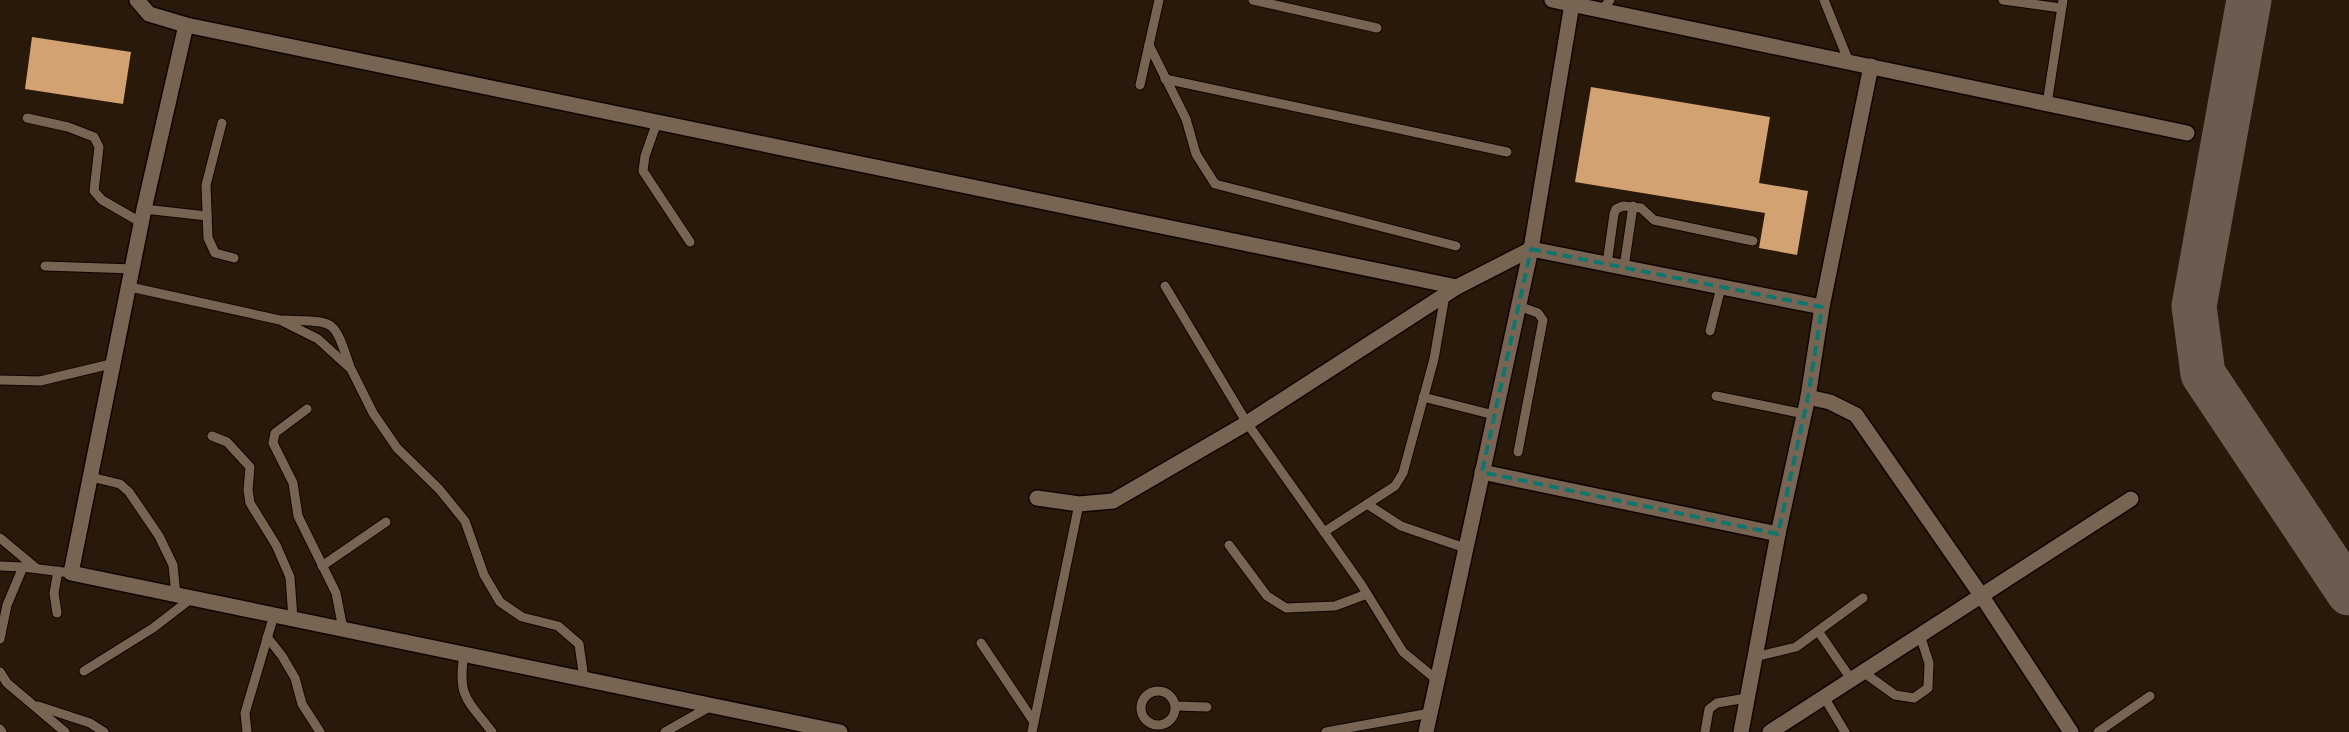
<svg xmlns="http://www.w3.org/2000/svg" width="2349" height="732" font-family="'Golos Text',sans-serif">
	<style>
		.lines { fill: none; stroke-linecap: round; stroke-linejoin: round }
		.taxiway { stroke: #6a5d50; stroke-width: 45 }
		.building { fill: #d3a273 }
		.lane-casing { stroke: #100400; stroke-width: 11 }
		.street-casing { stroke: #100400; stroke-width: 18 }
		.lane { stroke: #776453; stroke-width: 9 }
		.street { stroke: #776453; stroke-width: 15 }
		.marked { fill: none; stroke: #0f766e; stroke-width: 4; stroke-dasharray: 10 6; stroke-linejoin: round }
	</style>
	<rect width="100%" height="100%" fill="#28190a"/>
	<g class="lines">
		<path class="taxiway" d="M2249 0 2194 306 2203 374 2349 593"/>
	</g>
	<g class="building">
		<path d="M32 37 131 52 123 104 25 89Z"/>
		<path d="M1591 87 1770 117 1759 183 1808 191 1797 255 1759 248 1765 213 1575 182Z"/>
	</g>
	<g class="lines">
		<g class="lane-casing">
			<g id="lane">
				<path d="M1253 0 1377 28"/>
				<path d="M1824 0 1849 62"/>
				<path d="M2003 0 2061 8"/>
				<path d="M1602 10 1610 0"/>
				<path d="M1149 45 1186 119 1196 154 1215 184 1456 246"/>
				<path d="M1165 79 1507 152"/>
				<path d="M1140 85 1159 0"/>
				<path d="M2047 104 2063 0"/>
				<path d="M27 118 68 127 94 137 99 147 94 191 102 200 142 223"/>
				<path d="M657 122 645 156 643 171 690 242"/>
				<path d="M222 123 206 185 208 238 215 253 234 258"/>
				<path d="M144 209 207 216"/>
				<path d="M1607 264 1614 214 1616 209 1623 206 1641 208 1654 220 1753 241"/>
				<path d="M45 266 134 269"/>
				<path d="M1624 267 1633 206"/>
				<path d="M1165 286 1247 423 1361 584 1403 652 1437 680"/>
				<path d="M130 287 280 320 318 339 351 369 373 413 397 448 439 489 465 521 484 575 500 602 522 617 558 626 579 644 584 679"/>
				<path d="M284 320C336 322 333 317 350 367"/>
				<path d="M1710 331 1721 287"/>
				<path d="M0 380 40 381 115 363"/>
				<path d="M1716 396 1805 414"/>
				<path d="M1423 397 1494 415"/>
				<path d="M307 409 275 433 273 443 293 483 298 516 336 593 343 629"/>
				<path d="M212 436 227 442 250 467 248 490 250 503 276 545 290 577 293 619"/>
				<path d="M1518 452 1543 320 1538 313 1518 306"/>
				<path d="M91 477 120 484 129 492 159 536 173 565 176 595"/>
				<path d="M1367 504 1401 526 1465 548"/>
				<path d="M1324 532 1395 486 1403 473 1434 359 1445 295"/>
				<path d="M0 538 36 568"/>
				<path d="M1229 545 1267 596 1286 608 1335 606 1367 594"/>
				<path d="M0 566 23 567 71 573"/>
				<path d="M322 566 386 522"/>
				<path d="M57 613 54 593 58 571"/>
				<path d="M1818 631 1851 679"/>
				<path d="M267 637 282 656 295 678 302 704 320 732"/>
				<path d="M0 639 7 605 23 567"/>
				<path d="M981 643 1034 722"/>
				<path d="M464 654C457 698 468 700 492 732"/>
				<path d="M1755 657 1796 647 1863 598"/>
				<path d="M84 671 153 628 192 598"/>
				<path d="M0 672 7 683 65 732"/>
				<path d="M1863 672 1895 695 1914 698 1928 688 1929 663 1920 635"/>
				<circle cx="1158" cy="708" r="17"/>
				<path d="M1824 697 1845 732"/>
				<path d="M38 706 90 723 104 732"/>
				<path d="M1176 706 1207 707"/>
				<path d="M0 729 2 732"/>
				<path d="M247 732 245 713 274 615"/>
				<path d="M665 732 711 706"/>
				<path d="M1032 732 1079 504"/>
				<path d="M1326 732 1430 713"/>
				<path d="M1705 732 1709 709 1717 703 1747 698"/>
				<path d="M2098 732 2150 696"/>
			</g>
		</g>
		<g class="street-casing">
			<g id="street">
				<path d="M137 0 149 14 186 25 1457 287"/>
				<path d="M1552 0 2187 133"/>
				<path d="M186 25 144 209 71 573 840 732"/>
				<path d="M1808 397 1830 402 1856 415 1981 595 2071 732"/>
				<path d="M1482 472 1778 534"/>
				<path d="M1037 498 1079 504 1113 501 1247 423 1457 287 1531 249 1822 307"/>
				<path d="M1426 732 1531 249 1572 4"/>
				<path d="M1741 732 1778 534 1808 397 1822 307 1871 66"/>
				<path d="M1770 732 2131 499"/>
			</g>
		</g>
		<use href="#lane" class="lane"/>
		<use href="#street" class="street"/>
	</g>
	<path class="marked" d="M1531 249 1822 307 1808 397 1778 534 1482 472Z"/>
</svg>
